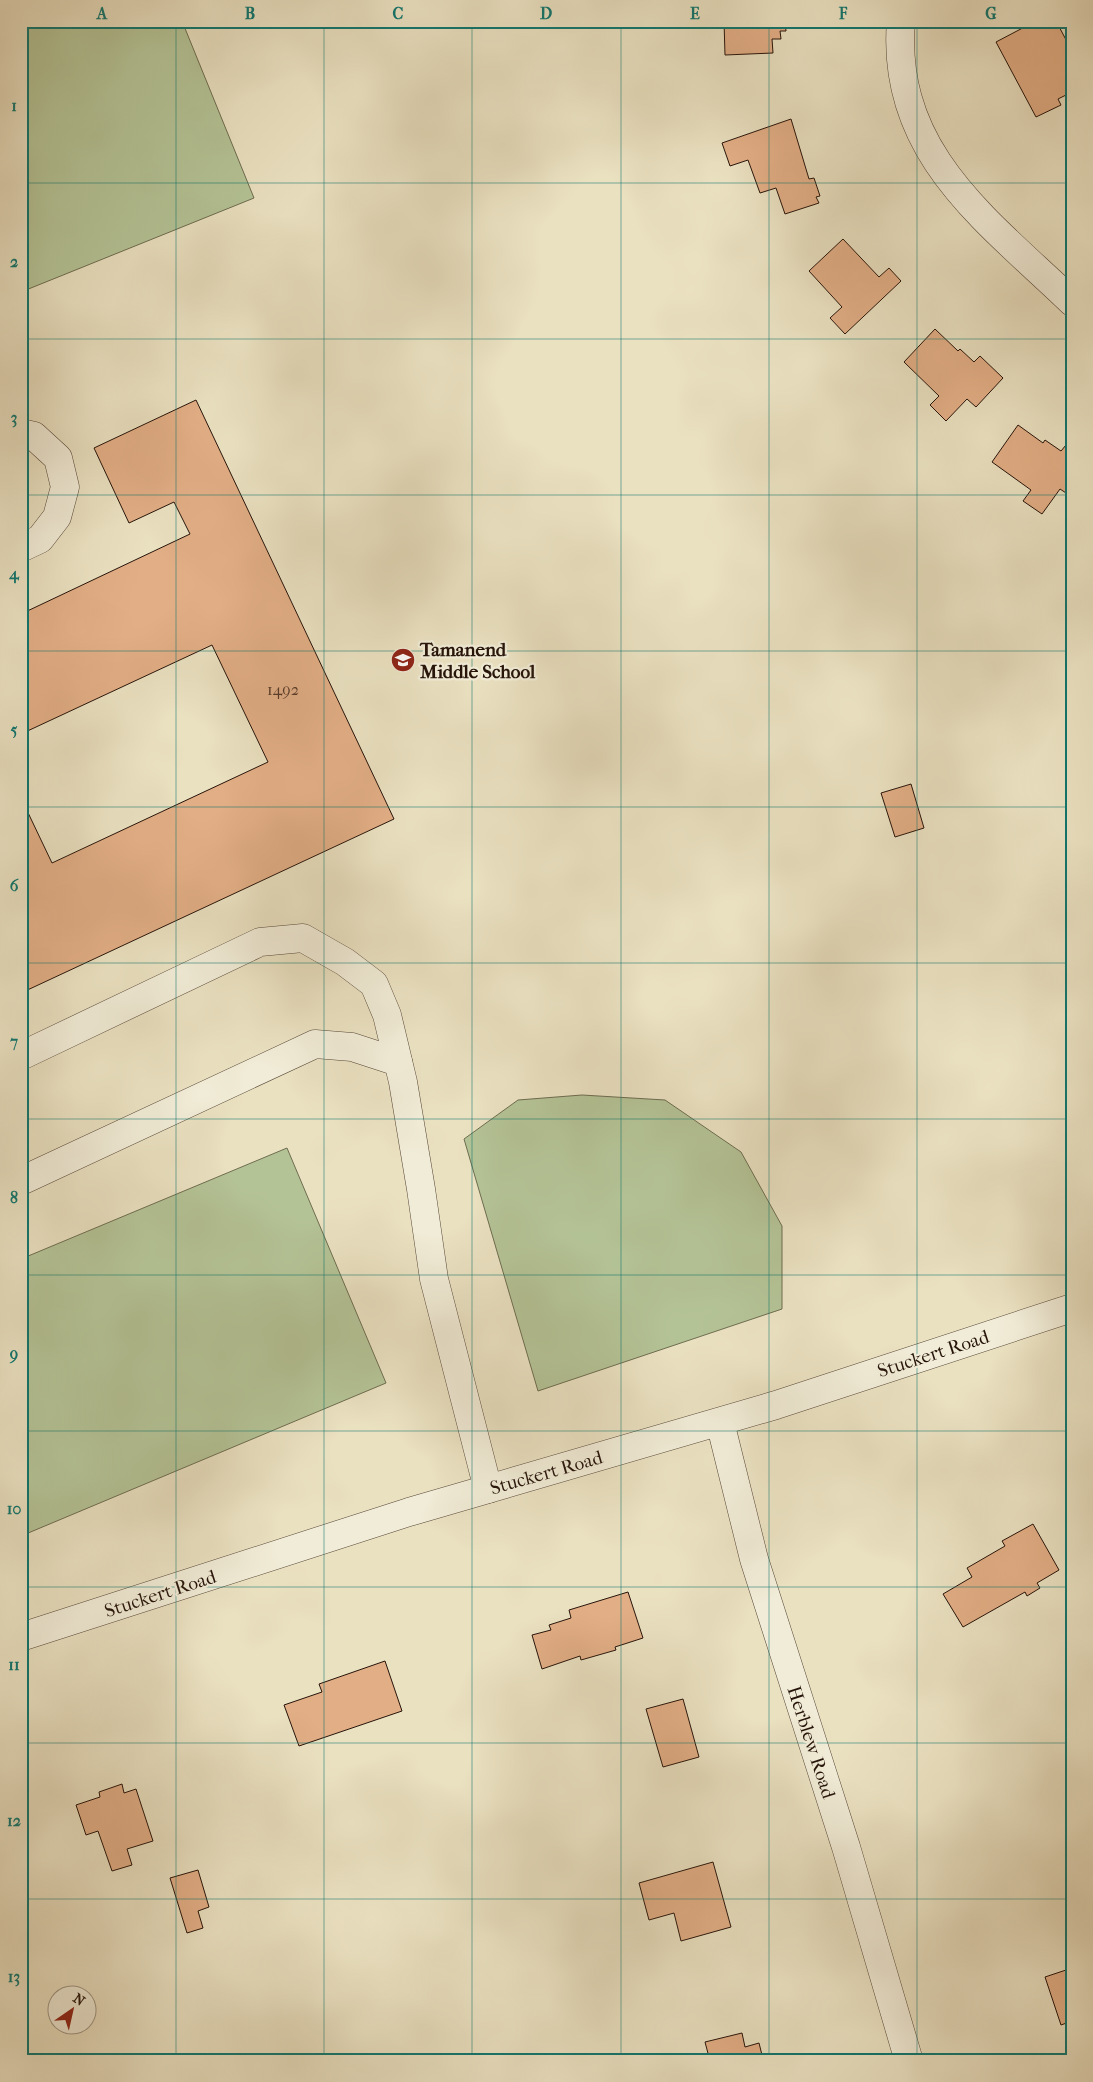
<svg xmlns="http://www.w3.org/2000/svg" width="1093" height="2082" font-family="'IM FELL French Canon',serif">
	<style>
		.green { fill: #b4c396; stroke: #6d6c50 }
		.building { fill: #e2ae86; stroke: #26140a }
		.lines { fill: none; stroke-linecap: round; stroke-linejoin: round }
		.minor-casing { stroke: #574738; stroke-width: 29 }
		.minor { stroke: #f1ecd7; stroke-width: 28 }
		.grid { fill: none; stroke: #0f766e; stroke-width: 1; stroke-opacity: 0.55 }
		.labels { text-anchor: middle; stroke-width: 4.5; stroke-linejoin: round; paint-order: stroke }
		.number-label { font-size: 16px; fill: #553a29 }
		.poi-label { font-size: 19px; font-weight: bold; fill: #26140a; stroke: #f1ecd7; text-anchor: start }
		.street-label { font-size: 19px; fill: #26140a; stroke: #f1ecd7 }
		.neatline { fill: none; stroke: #0f766e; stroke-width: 2 }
		.grid-label { font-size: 16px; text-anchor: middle; font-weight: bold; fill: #0f766e }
	</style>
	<rect width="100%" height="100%" fill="#eae1c1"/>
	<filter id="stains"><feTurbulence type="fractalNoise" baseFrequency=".004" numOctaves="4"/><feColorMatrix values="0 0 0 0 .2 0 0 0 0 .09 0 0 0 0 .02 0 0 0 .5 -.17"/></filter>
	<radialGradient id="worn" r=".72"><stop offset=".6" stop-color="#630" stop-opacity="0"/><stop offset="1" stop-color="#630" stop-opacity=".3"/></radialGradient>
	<g class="green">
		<path d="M41 21H182L254 198 21 292V29Z"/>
		<path d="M582 1095 665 1100 741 1152 782 1226V1309L538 1391 464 1139 518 1100Z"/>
		<path d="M287 1148 386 1383 21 1536V1259Z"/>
	</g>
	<g class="building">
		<path d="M724 21H785L786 31H780L781 39H772L773 53 725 55Z"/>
		<path d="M1036 21H1056L1072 51V92L1058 99 1061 105 1036 117 996 42Z"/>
		<path d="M791 119 809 179 814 178 820 196 816 197 819 203 785 214 776 188 760 193 748 160 730 166 722 143Z"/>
		<path d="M843 239 879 277 889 268 901 281 845 334 830 318 842 307 809 271Z"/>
		<path d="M935 329 958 351 960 349 974 362 980 356 1003 378 976 407 967 399 946 421 930 405 939 396 904 362Z"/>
		<path d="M196 400 394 819 21 993V798L52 863 268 762 212 645 21 734V614L190 534 174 502 129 523 94 448Z"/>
		<path d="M1018 425 1043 443 1045 440 1061 451 1066 445 1072 449V492L1069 495 1060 489 1042 514 1023 501 1031 490 992 462Z"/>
		<path d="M911 784 924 828 895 837 881 793Z"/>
		<path d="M1033 1524 1059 1570 1037 1583 1040 1588 1027 1596 1025 1592 963 1627 943 1594 972 1577 967 1568 1005 1546 1002 1541Z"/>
		<path d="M628 1592 643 1638 615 1647 616 1650 581 1660 580 1656 542 1669 532 1635 551 1630 549 1625 571 1618 569 1610Z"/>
		<path d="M385 1661 402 1711 299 1746 284 1705 322 1692 319 1684Z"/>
		<path d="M683 1699 699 1757 663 1767 646 1709Z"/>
		<path d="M122 1784 124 1793 136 1789 153 1841 127 1849 132 1865 112 1871 98 1831 86 1835 76 1805 100 1797 99 1792Z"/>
		<path d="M713 1862 731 1927 681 1941 674 1913 649 1920 639 1883Z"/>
		<path d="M198 1870 209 1907 198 1911 203 1928 187 1933 170 1878Z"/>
		<path d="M1072 1968V2021L1061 2025 1045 1977Z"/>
		<path d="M742 2033 745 2047 759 2043 763 2059 770 2058 771 2061H710L705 2042Z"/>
	</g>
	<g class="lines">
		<g class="minor-casing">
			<g id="minor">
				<path d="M901 21C890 153 987 220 1072 302"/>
				<path d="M21 433 34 436 58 458 65 487 57 517 40 539 21 548"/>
				<path d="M21 1056 260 942 303 938 345 962 374 984 387 1015 403 1082 421 1189 434 1279 488 1489"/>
				<path d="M21 1181 315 1044 352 1047 398 1062"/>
				<path d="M720 1422 754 1559 846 1847 909 2061"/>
				<path d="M21 1637 409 1512 776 1405 1072 1308"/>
			</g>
		</g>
		<use href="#minor" class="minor"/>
	</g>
	<path class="grid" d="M176 21V2061M324 21V2061M472 21V2061M621 21V2061M769 21V2061M917 21V2061M21 183H1072M21 339H1072M21 495H1072M21 651H1072M21 807H1072M21 963H1072M21 1119H1072M21 1275H1072M21 1431H1072M21 1587H1072M21 1743H1072M21 1899H1072"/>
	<defs>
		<g id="school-disc" transform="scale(1.25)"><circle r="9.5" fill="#8f2418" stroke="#f1ecd7"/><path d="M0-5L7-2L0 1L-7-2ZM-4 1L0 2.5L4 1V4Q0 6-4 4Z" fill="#fff"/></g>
	</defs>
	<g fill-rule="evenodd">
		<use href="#school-disc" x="403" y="660"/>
	</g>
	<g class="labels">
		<g class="number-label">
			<text x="283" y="695">1492</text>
		</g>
		<g class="poi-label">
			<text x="420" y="656">Tamanend<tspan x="420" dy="22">Middle School</tspan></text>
		</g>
		<g class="street-label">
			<text transform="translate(933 1353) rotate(-18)" y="7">Stuckert Road</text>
			<text transform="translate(546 1472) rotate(-16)" y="7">Stuckert Road</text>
			<text transform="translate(160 1593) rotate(-18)" y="7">Stuckert Road</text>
			<text transform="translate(812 1742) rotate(72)" y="7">Herblew Road</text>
		</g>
	</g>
	<rect width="1093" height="2082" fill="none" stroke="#eae1c1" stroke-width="55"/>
	<g transform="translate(72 2010) rotate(34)"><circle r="24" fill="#f1ecd7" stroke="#a09685"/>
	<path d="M0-4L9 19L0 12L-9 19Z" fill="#8f2418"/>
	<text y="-8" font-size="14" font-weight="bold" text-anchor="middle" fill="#26140a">N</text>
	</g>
	<rect x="28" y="28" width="1038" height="2026" class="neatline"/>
	<g class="grid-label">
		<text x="102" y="19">A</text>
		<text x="250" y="19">B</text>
		<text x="398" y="19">C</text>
		<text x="546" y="19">D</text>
		<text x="695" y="19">E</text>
		<text x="843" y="19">F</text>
		<text x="991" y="19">G</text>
		<text x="14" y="111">1</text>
		<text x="14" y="267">2</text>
		<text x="14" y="423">3</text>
		<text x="14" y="579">4</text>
		<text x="14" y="735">5</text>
		<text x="14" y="891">6</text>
		<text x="14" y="1047">7</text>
		<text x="14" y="1203">8</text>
		<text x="14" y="1359">9</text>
		<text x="14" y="1514">10</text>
		<text x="14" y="1670">11</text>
		<text x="14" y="1826">12</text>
		<text x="14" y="1982">13</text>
	</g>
	<rect width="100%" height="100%" filter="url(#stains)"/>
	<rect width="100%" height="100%" fill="url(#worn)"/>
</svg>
